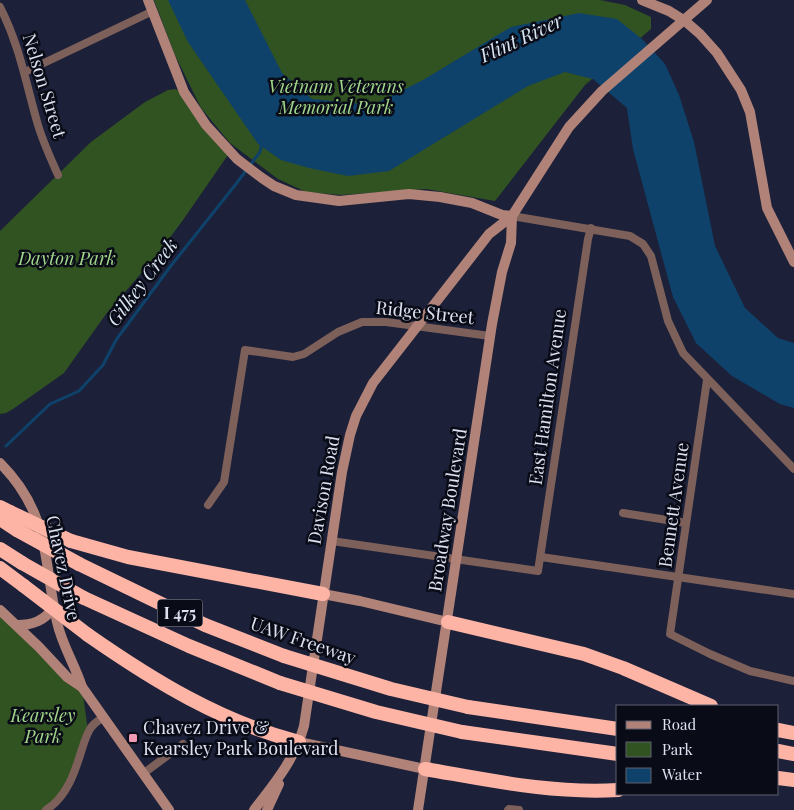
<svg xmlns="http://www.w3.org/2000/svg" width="794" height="810" font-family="'Playfair Display',serif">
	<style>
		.green { fill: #315221 }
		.water { fill: #0e426b }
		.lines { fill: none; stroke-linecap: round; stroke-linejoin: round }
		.stream { stroke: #0e426b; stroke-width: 3 }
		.street { stroke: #7d605a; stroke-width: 8 }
		.secondary { stroke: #b08278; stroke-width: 10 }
		.highway { stroke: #fdb4a5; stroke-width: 14 }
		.highway-bridge { stroke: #fdb4a5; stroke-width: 14 }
		.poi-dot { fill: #f19ab3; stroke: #090b16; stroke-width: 2 }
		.labels { text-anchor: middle; stroke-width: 5; stroke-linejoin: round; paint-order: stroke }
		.shield { fill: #090b16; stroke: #9da1b0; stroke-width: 1 }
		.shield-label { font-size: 16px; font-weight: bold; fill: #dde1f2 }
		.street-label { font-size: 18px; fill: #dde1f2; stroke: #090b16 }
		.park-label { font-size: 18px; font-style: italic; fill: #a1d78a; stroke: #090b16 }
		.poi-label { font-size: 18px; fill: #dde1f2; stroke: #090b16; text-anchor: start }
		.water-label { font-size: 19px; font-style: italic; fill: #d8e5f3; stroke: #090b16 }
	</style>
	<rect width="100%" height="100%" fill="#1c2139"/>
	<g class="green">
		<path d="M154 0H600L625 5 651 17V29L585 85 495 201 426 189 341 195 306 192 278 179 230 143 201 108 175 55Z"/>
		<path d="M175 89 184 92 230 152 183 220 157 255 106 314 64 373 13 409 6 413 0 414V231L91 142 145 102 168 90Z"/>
		<path d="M0 614 82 687 88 731 71 781 46 810H0Z"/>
	</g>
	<path class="water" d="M168 0H245L282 73 312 99 373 105 423 80 511 27 579 13 617 19 643 40 665 64 679 95 694 142 715 246 745 308 778 338 794 343V408L780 404 732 376 696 343 673 297 633 149 627 108 593 79 565 72 528 86 389 171 348 176 309 168 281 160 258 144 188 42Z"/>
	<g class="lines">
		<path class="stream" d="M6 446 50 404 79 391 103 365 116 340 170 267 236 184 260 152 262 143"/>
		<g class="street">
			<path d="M0 7C20 46 26 84 38 125 43 142 51 159 58 175"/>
			<path d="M25 72 153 11"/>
			<path d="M512 216 630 236 643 244 651 256 668 321 683 353 794 469"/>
			<path d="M707 380 670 634 710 654 750 671 794 681"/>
			<path d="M208 505 224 482 245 350 293 357 304 354 338 332 362 322H386L490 336"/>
			<path d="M623 513 686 523"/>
			<path d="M332 541 538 571 588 239 591 228"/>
			<path d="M541 557 794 594"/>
			<path d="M144 773 183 744"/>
			<path d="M46 810C67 797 75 772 82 749 84 743 86 736 89 731 92 724 98 721 104 717"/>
			<path d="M508 810 509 809 519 810"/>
		</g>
		<g class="secondary">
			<path d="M148 0 184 92 206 125 237 159 262 178 274 186 296 195 339 201 409 194 440 197 472 203 502 215 512 216"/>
			<path d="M642 0 669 11 685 21 700 34 717 53 741 90 750 112 767 208 794 262"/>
			<path d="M0 463C50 513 43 559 57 622 62 645 75 665 82 687L169 810"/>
			<path d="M323 594 360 601 448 622"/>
			<path d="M0 610 39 647 67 677 82 687"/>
			<path d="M17 625C33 625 44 621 54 607"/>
			<path d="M299 742 425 769"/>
			<path d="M254 810C275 783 295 759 304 726L342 472 350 435 356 416 373 383 489 234 512 216 569 127 602 91 707 0"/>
			<path d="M267 810 279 784"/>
			<path d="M418 810 492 324 502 272 511 243 512 216"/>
		</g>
		<g class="highway">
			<path d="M0 507 10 512"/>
			<path d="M0 519 17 530"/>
			<path d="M71 541 128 557 323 594"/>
			<path d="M0 549 22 563"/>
			<path d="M79 564 205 625 284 656"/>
			<path d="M0 568 24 586"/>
			<path d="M84 598 189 646 280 683"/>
			<path d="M448 622 584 654 623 668 711 706"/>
			<path d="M88 635C154 681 221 722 299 742"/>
			<path d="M468 707 618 729"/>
			<path d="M778 730 794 733"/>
			<path d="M462 732 618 754"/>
			<path d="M778 751 794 754"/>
			<path d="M425 769C489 780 552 794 618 790"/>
			<path d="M778 778 794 780"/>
		</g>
		<g class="highway-bridge">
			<path d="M10 512 71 541"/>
			<path d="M17 530 79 564"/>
			<path d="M22 563 84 598"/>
			<path d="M24 586 88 635"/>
			<path d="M284 656 391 689 468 707"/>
			<path d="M280 683 376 712 462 732"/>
		</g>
	</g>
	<rect class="poi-dot" x="128" y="733" width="10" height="10" rx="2.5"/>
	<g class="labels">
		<rect class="shield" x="157.5" y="599.5" width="45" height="27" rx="4"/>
		<g class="shield-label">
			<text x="180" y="619">I 475</text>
		</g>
		<g class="street-label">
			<text transform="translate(44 86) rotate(73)" y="6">Nelson Street</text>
			<text transform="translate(425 313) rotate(6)" y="6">Ridge Street</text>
			<text transform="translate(548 397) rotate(-82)" y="6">East Hamilton Avenue</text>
			<text transform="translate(324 490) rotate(-80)" y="6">Davison Road</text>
			<text transform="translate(674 505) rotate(-82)" y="6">Bennett Avenue</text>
			<text transform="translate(448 510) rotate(-81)" y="6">Broadway Boulevard</text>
			<text transform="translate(63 568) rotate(78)" y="6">Chavez Drive</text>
			<text transform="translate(303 641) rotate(19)" y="6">UAW Freeway</text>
		</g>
		<g class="park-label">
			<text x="336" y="93">Vietnam Veterans<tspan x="336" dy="21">Memorial Park</tspan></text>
			<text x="67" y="265">Dayton Park</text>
			<text x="43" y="722">Kearsley<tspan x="43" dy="21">Park</tspan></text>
		</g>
		<g class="poi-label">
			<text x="143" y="734">Chavez Drive &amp;<tspan x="143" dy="21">Kearsley Park Boulevard</tspan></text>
		</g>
		<g class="water-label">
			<text transform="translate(521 38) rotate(-25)" y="7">Flint River</text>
			<text transform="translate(142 282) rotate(-53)" y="7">Gilkey Creek</text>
		</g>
	</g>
	<rect x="616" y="705" width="162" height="90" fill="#090b16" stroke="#5e616e"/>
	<rect x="626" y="721" width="25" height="8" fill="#b08278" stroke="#5e616e"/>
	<text x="662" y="730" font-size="15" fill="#dde1f2">Road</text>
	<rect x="626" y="742" width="25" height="15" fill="#315221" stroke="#5e616e"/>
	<text x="662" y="755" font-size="15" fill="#dde1f2">Park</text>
	<rect x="626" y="768" width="25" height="15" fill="#0e426b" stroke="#5e616e"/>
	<text x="662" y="780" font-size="15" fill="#dde1f2">Water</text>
</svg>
